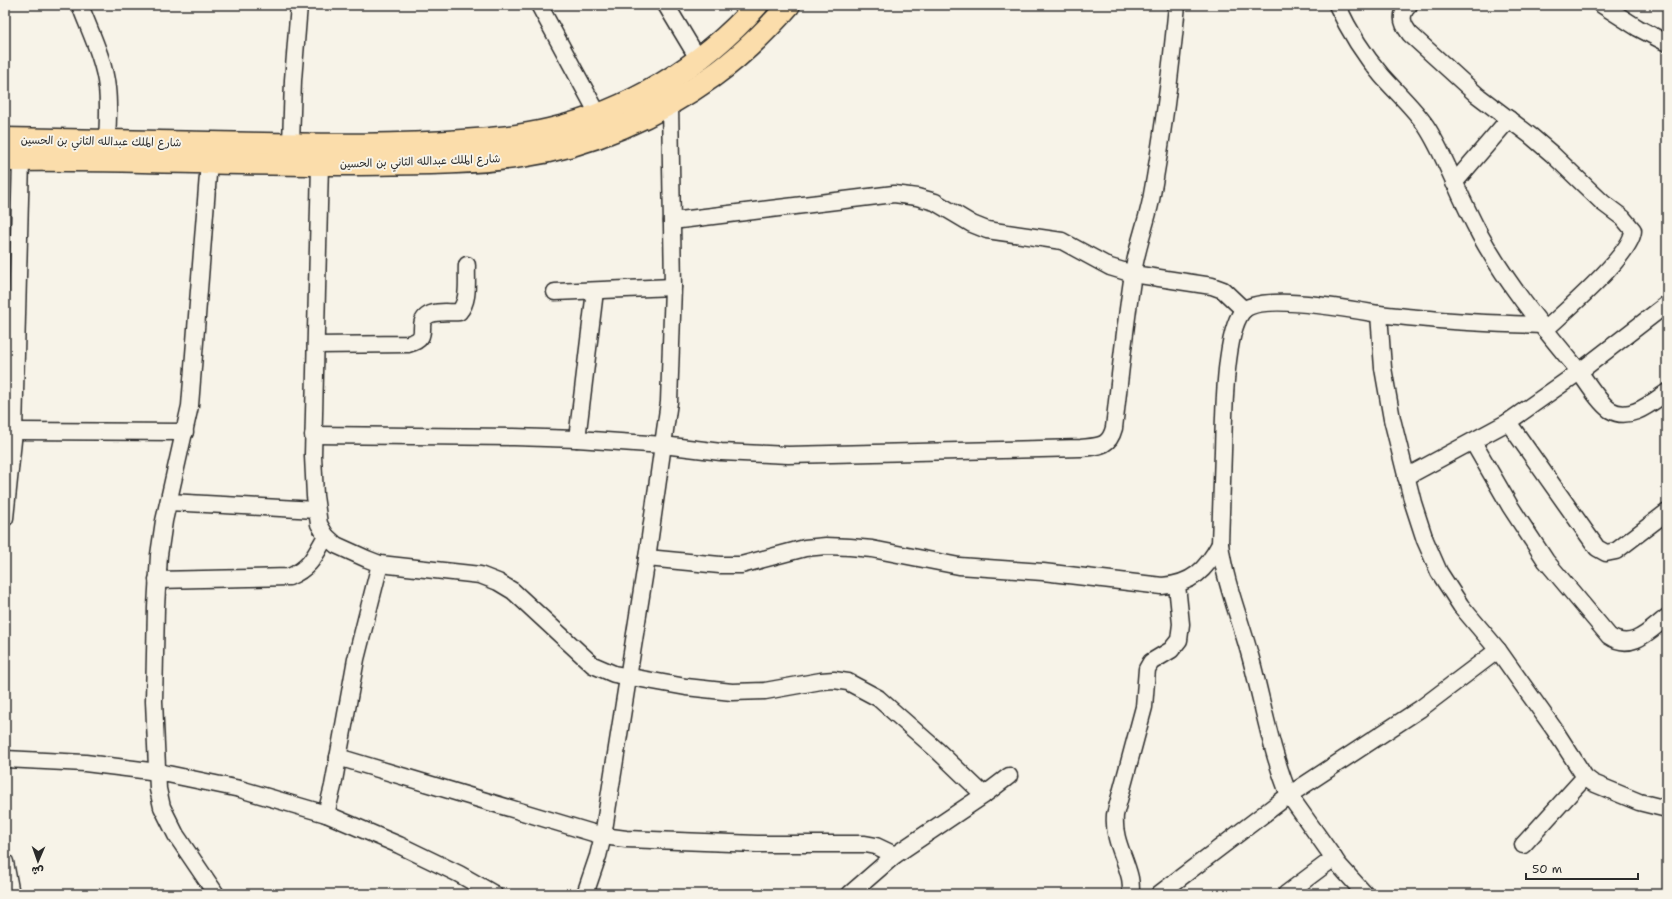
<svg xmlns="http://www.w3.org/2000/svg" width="1672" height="899" font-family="'Shantell Sans','Playpen Sans Arabic',sans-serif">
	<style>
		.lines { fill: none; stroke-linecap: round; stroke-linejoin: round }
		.street-casing { stroke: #2b2b2b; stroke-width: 19 }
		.primary-casing { stroke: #2b2b2b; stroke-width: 25 }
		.street { stroke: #f7f3e8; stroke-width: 16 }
		.primary { stroke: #fbddab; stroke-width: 22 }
		.labels { text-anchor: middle; stroke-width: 4; stroke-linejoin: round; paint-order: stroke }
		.street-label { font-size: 11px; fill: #2b2b2b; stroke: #f7f3e8 }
	</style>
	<rect width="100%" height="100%" fill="#f7f3e8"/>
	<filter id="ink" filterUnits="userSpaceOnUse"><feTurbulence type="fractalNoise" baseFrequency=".025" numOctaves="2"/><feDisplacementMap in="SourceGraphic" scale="8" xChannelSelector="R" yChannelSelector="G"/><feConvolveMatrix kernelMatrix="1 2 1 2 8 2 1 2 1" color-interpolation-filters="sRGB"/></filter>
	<g filter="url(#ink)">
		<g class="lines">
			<g class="street-casing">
				<g id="street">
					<path d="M80 5C90 32 104 59 107 88 109 105 108 123 107 140"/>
					<path d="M539 5 598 114"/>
					<path d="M666 5 699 60"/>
					<path d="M1337 5C1349 31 1364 55 1382 76 1397 93 1414 108 1426 126 1438 144 1446 164 1455 183 1463 201 1471 218 1480 235 1506 282 1539 323 1574 365 1584 377 1598 402 1610 410 1630 422 1651 403 1667 392"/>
					<path d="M1409 5C1399 15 1402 24 1410 34L1477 95 1531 136 1552 154 1603 203 1623 218 1633 230C1633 254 1564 312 1545 330"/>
					<path d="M1602 5 1638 28 1667 43"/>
					<path d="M291 144 293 80 299 5"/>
					<path d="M209 162 190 406 164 521 159 555 156 607 154 701 158 789 162 807 176 835 216 894"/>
					<path d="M320 164 313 456 315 496 319 524 326 536 336 545 367 559 380 564 480 575 498 582 513 591 593 665 614 674 686 687 732 692 765 691 821 681 834 680 848 682 878 698 938 751 984 795"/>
					<path d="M1454 183 1509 119"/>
					<path d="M672 221 869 197 894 194 917 197 935 202 972 224 987 230 1062 241 1110 267 1133 274 1212 286 1223 290 1244 310"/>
					<path d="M555 292 673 287"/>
					<path d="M1379 314 1383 368 1392 419 1413 503 1425 540 1439 572 1461 606 1498 650"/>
					<path d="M1541 325C1504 324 1467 323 1430 319 1413 318 1396 316 1379 314 1354 310 1258 292 1242 312 1224 335 1224 420 1223 451 1222 482 1221 513 1220 544 1225 584 1241 621 1251 659 1263 704 1271 751 1289 795L1420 709 1498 650 1554 729 1585 777 1593 783 1639 802 1667 809"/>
					<path d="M316 345 408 344C432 338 415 325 427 316 435 310 450 313 459 312 470 300 466 280 467 265"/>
					<path d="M1508 422 1597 548 1606 553 1616 551 1667 512"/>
					<path d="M14 431 185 432"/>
					<path d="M313 435 514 437 577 439 663 445 721 452 788 455 1081 448C1099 446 1109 447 1114 428 1120 376 1125 325 1133 274 1136 249 1146 225 1151 200 1163 136 1171 70 1177 5"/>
					<path d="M577 439 595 291"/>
					<path d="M1473 442 1510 506 1546 561 1609 636C1632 652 1650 630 1667 617"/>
					<path d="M1406 477 1508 422 1579 372 1667 304"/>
					<path d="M169 502 316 510"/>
					<path d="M5 518 14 431 21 160"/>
					<path d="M647 558 720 565H741L805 548 826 546 850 547 872 549 959 566 1043 572 1162 586C1192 584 1206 570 1220 544"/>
					<path d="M157 580 289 577C311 568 315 555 326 536"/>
					<path d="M338 757 603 836 626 839 757 844H865L876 846 895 855"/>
					<path d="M5 759 85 763 158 772 240 789 326 814 399 845 459 874 494 894"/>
					<path d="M326 814 333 786 356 659 380 564"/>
					<path d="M1523 845 1585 777"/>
					<path d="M5 862 11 894"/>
					<path d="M585 894 598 856 603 836 647 558 669 402 673 287 670 104"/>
					<path d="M850 894 895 855 984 795 1009 776"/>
					<path d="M1131 894C1131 889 1131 883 1130 878 1125 856 1113 840 1115 815L1144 707 1147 669 1151 662 1171 650 1179 640 1181 624 1177 585"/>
					<path d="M1159 894 1289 795 1338 864 1365 894"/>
					<path d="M1286 894 1334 858"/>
				</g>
			</g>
			<g class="primary-casing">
				<g id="primary">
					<path d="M5 139C91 141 177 142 263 144 330 145 396 146 462 141 491 139 520 137 549 130 629 111 702 67 757 5"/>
					<path d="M5 160C118 158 230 165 343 164 402 163 463 165 522 156 590 146 657 116 713 76 741 56 766 31 789 5"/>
				</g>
			</g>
			<use href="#street" class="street"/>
			<use href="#primary" class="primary"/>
		</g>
	</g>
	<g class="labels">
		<g class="street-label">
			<text transform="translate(101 141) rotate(1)" y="4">شارع الملك عبدالله الثاني بن الحسين</text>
			<text transform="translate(420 161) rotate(-2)" y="4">شارع الملك عبدالله الثاني بن الحسين</text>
		</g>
	</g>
	<rect width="1672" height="899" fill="none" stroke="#f7f3e8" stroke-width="20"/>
	<rect x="10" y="10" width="1652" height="879" fill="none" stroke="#2b2b2b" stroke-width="1.5" filter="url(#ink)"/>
	<g transform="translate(38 861) rotate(182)" stroke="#f7f3e8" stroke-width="3" paint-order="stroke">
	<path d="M0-3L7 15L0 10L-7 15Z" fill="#2b2b2b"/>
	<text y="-6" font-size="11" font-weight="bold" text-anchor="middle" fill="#2b2b2b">ش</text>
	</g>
	<path d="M1526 873v6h112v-6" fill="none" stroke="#2b2b2b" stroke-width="2"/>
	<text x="1532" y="873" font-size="12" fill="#2b2b2b" stroke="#f7f3e8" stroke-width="3" paint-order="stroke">50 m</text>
</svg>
